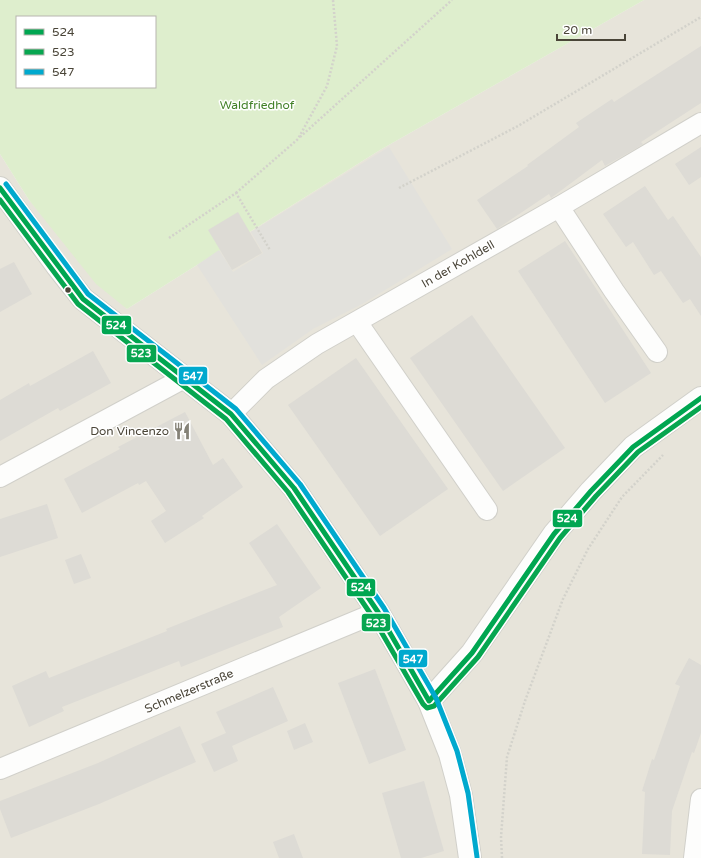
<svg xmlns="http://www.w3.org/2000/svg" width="701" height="858" font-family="'Varela Round',sans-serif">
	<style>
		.residential { fill: #e7e4da }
		.green { fill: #deeecd; fill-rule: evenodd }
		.parking { fill: #e2e1dc }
		.building { fill: #dddbd5 }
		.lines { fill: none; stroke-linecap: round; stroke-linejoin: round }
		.minor-casing { stroke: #d1d0ca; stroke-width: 22 }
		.tertiary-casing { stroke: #d1d0ca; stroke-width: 24 }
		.path { stroke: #d3d2cb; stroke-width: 2.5; stroke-dasharray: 2 2; stroke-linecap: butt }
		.minor { stroke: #fdfdfc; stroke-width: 20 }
		.tertiary { stroke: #fdfdfc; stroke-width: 22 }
		.bus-1-casing { stroke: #fff; stroke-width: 8 }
		.bus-2-casing { stroke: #fff; stroke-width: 8 }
		.bus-3-casing { stroke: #fff; stroke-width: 8 }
		.bus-1 { stroke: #00a651; stroke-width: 5 }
		.bus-2 { stroke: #07a650; stroke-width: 5 }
		.bus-3 { stroke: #00a9ce; stroke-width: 5 }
		.bus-dot { fill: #4a4538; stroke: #fff; stroke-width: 1.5 }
		.labels { text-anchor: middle; stroke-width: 3; stroke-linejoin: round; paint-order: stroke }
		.park-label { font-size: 12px; fill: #418027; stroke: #fff }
		.street-label { font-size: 12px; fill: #4a4538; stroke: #fff }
		.poi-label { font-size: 12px; fill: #4a4538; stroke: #fff; text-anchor: end }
		.line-badge { stroke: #fff; stroke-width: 1.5 }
		.badge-label { font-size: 11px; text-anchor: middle; font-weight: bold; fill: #fff }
	</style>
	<rect width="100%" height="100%" fill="#f3f2ed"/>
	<path class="residential" d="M644 0H701V858H0V154L29 200 127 309 380 150Z"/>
	<path class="green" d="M0 0H644L380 150 127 309 96 284 29 200 0 154ZM17 17H155V87H17Z"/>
	<path class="parking" d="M389 147 452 249 364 303 313 329 262 365 197 265 219 250 233 272 263 253 251 232Z"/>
	<g class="building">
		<path d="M701 46V103L641 142 643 144 635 149 605 166 602 160 551 198 549 194 497 229 477 200 528 166 527 165 579 127 576 123 612 99 614 102Z"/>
		<path d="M701 147V177L689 185 675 164Z"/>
		<path d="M645 186 668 220 673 216 701 257V316L690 299 683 303 661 271 654 275 633 242 626 247 603 214Z"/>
		<path d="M238 212 262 253 232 270 208 230Z"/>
		<path d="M565 241 651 373 605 403 518 271Z"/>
		<path d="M14 262 32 294 0 312V269Z"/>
		<path d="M472 315 565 448 503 491 410 358Z"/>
		<path d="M93 351 111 383 60 411 58 408 0 441V400L29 383 30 386Z"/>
		<path d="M356 358 448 489 380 536 288 405Z"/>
		<path d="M185 412 213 465 223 458 243 487 202 516 204 518 165 543 151 521 166 511 146 481 139 485 138 483 82 513 64 479 120 449 118 447Z"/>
		<path d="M47 504 58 538 0 557V519Z"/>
		<path d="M277 524 321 588 279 617 283 627 181 667 179 661 62 707 64 711 29 727 12 686 46 671 49 678 167 631 166 629 277 585 249 543Z"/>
		<path d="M81 554 91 578 74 584 65 560Z"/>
		<path d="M689 658 701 665V733L694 753 692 752 672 811 670 855 642 854 645 792 642 791 652 759 654 760 680 686 675 684Z"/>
		<path d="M375 669 406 750 369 764 338 683Z"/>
		<path d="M273 687 288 721 232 746 238 761 214 772 201 744 226 733 216 712Z"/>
		<path d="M305 723 313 742 294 750 287 731Z"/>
		<path d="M180 726 196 762 99 804 11 838 0 809V801L98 763Z"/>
		<path d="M424 781 444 851 421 858H401L382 793Z"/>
		<path d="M294 834 303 858H279L273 842Z"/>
	</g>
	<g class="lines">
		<g class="minor-casing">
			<g id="minor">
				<path d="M559 207 614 291 657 352"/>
				<path d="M357 322 487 510"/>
				<path d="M231 414 266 379 317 344 559 207 701 123"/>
				<path d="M0 477 186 377"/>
				<path d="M0 769 378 612"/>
				<path d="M694 858 701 799"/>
			</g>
		</g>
		<g class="tertiary-casing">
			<g id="tertiary">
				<path d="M0 188 57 266 83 299 231 414 294 488 378 612 429 701 450 754 461 795 470 858"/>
				<path d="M429 701 472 653 554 534 591 491 633 447 701 398"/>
			</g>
		</g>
		<g class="path">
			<path d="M300 137 452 0"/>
			<path d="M399 188 518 126 701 17"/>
			<path d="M236 193 298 139 327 86 337 46 333 0"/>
			<path d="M169 238 236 193 270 250"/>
			<path d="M502 858 501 837 507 757 525 701 563 599 588 549 622 497 663 455"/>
		</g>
		<use href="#minor" class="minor"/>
		<use href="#tertiary" class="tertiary"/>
		<g class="bus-1-casing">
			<path id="bus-1" d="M0 188 83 299 231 414 294 488 378 612 429 701 472 653 554 534 591 491 633 447 701 398"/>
		</g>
		<g class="bus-2-casing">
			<path id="bus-2" d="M0 200 78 304 226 419 288 492 372 616 423 704 427 708 434 706 478 657 560 538 596 496 638 452 701 407"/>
		</g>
		<g class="bus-3-casing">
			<path id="bus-3" d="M6 184 88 294 236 409 300 484 384 608 436 698 457 751 468 793 477 857"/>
		</g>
		<use href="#bus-1" class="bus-1"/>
		<use href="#bus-2" class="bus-2"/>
		<use href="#bus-3" class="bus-3"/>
	</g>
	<defs>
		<g id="restaurant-bare" transform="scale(1.38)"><path d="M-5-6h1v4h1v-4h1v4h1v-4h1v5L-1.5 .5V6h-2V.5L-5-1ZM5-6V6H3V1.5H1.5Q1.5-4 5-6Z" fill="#858277" stroke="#fff" stroke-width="2.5" paint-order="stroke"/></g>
	</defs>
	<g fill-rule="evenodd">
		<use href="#restaurant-bare" x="182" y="431"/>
	</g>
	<circle class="bus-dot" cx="68" cy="290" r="3.5"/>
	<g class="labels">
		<g class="park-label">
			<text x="257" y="109">Waldfriedhof</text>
		</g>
		<g class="street-label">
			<text transform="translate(458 264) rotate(-30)" y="4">In der Kohldell</text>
			<text transform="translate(189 691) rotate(-23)" y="4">Schmelzerstraße</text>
		</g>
		<g class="poi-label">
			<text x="169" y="435">Don Vincenzo</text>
		</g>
	</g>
	<g class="line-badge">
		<rect x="101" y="315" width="31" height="20" rx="4" fill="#00a651"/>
		<rect x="126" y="344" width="31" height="19" rx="4" fill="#07a650"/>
		<rect x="178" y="366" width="30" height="19" rx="4" fill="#00a9ce"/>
		<rect x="552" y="509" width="31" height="19" rx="4" fill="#00a651"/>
		<rect x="346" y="578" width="30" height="19" rx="4" fill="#00a651"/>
		<rect x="361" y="613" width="30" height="19" rx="4" fill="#07a650"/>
		<rect x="398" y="649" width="30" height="19" rx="4" fill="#00a9ce"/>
	</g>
	<g class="badge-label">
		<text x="116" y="329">524</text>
		<text x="141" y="357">523</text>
		<text x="193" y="380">547</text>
		<text x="567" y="522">524</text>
		<text x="361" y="591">524</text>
		<text x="376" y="627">523</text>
		<text x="413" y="663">547</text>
	</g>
	<rect x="16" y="16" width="140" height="72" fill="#ffffff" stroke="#b7b5af"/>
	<rect x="24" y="29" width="20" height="6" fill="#00a651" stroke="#b7b5af"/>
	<text x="52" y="36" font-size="12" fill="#4a4538">524</text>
	<rect x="24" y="49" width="20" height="6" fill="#07a650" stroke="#b7b5af"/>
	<text x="52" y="56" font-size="12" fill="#4a4538">523</text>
	<rect x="24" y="69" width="20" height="6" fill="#00a9ce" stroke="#b7b5af"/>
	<text x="52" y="76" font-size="12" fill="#4a4538">547</text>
	<path d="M557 34v6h68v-6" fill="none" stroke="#4a4538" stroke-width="2"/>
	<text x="563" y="34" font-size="12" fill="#4a4538" stroke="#ffffff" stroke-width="3" paint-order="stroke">20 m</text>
</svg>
